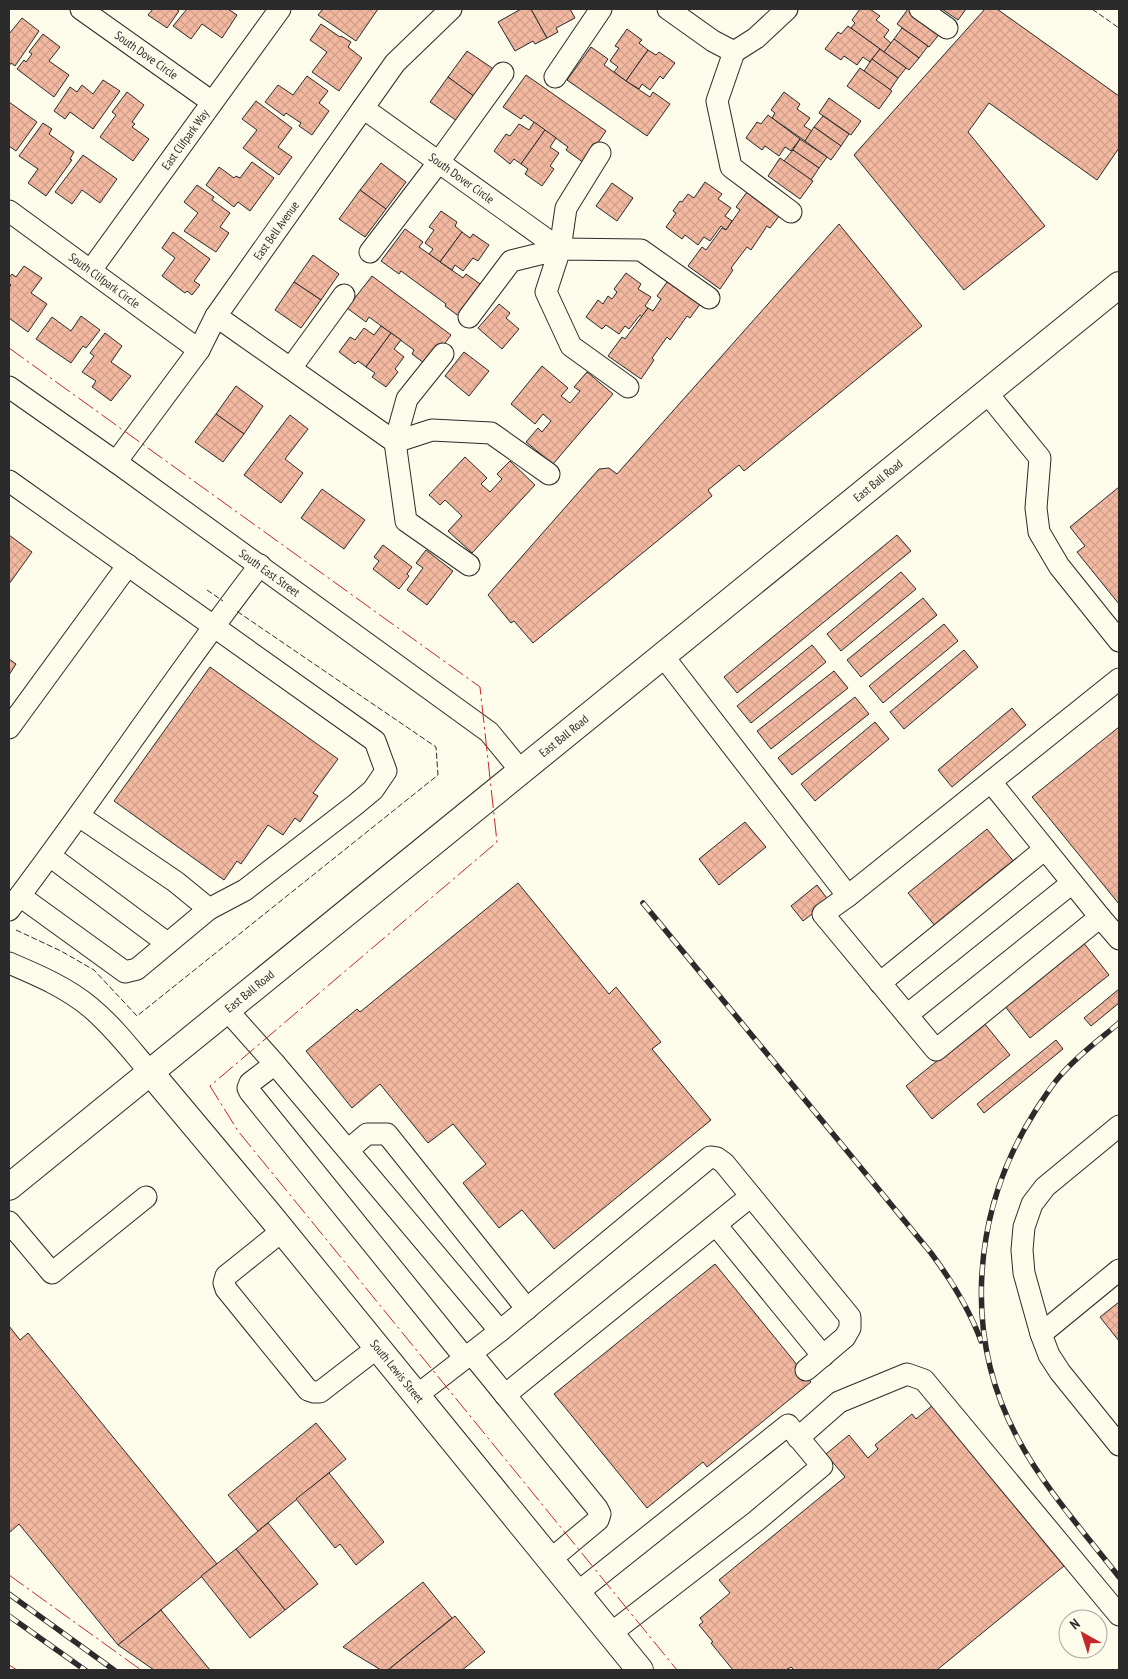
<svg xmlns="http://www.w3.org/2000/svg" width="1128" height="1679" font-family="'PT Sans Narrow',sans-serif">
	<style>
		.building { fill: url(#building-cross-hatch); stroke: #2b2b2b }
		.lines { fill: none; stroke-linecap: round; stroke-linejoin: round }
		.minor-casing { stroke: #2b2b2b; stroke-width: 23 }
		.major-casing { stroke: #2b2b2b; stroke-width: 28 }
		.minor { stroke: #fdfbea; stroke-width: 21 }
		.major { stroke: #fdfbea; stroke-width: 26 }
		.rail-casing { stroke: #2b2b2b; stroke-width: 5.5 }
		.rail { stroke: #fdfbea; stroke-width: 4; stroke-dasharray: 11; stroke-linecap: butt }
		.fence { stroke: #2b2b2b; stroke-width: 1; stroke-dasharray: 6 2.5; stroke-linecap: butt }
		.power { stroke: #c62828; stroke-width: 1; stroke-dasharray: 18 4 2.5 4; stroke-linecap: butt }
		.labels { text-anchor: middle; stroke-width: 4; stroke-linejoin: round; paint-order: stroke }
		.street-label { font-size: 12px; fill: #2b2b2b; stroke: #fdfbea }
	</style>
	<defs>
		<pattern id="building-cross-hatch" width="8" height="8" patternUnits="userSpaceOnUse" patternTransform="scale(1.25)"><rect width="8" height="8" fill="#f2b8a0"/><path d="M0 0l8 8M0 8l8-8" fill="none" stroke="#d09e8a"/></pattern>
	</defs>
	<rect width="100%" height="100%" fill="#fdfbea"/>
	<g class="building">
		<path d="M153 9H176L179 11 167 28 148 15Z"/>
		<path d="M187 9H228L237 15 222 38 202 24 191 39 173 26Z"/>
		<path d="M323 9H378L356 41 318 15Z"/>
		<path d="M521 9H531L547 38 535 44 533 41 515 51 498 22Z"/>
		<path d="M531 9H570L575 18 556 28 558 32 547 38Z"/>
		<path d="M860 9H870L880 16 876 20 889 30 884 37 891 43 884 52 851 28 855 23 852 20Z"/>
		<path d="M908 9 941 32 929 47 897 24Z"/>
		<path d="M942 9H966L958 20Z"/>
		<path d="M985 9H997L1119 96V148L1097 180 989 103 968 132 1045 226 964 290 854 155Z"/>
		<path d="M22 18 39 31 15 66 11 63 9 66V34Z"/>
		<path d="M321 24 340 37 341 36 351 42 348 47 362 58 339 91 312 72 327 52 310 40Z"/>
		<path d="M848 26 880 49 870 62 863 57 857 65 844 56 841 60 825 49 838 32 841 34Z"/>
		<path d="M902 28 928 46 919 58 894 39Z"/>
		<path d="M627 29 642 40 639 43 648 50 626 81 614 72 618 67 610 61 619 48 615 46Z"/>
		<path d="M43 34 60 47 49 61 69 75 54 97 17 69 24 60 26 62 32 54 29 52Z"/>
		<path d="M894 39 919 58 909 70 884 52Z"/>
		<path d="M591 47 608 59 604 65 626 81 650 97 653 92 670 104 647 136 567 80Z"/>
		<path d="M880 49 906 68 898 78 872 59Z"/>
		<path d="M648 50 656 55 659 52 675 63 663 79 660 76 650 90 642 84 639 89 626 81Z"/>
		<path d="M467 51 495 70 475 97 448 77Z"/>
		<path d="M872 59 898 78 890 90 864 71Z"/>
		<path d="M860 68 892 91 879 109 847 86Z"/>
		<path d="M526 75 606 131 584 163 566 150 568 147 524 115 521 119 503 107Z"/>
		<path d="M307 76 328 91 319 103 329 111 312 135 299 126 301 123 286 113 284 116 265 102 278 85 293 95Z"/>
		<path d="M448 77 475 97 457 121 430 102Z"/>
		<path d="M103 80 120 91 93 129 70 112 65 119 54 111 70 87 77 92 82 85 93 94Z"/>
		<path d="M127 92 144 105 132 122 135 124 132 127 149 139 133 161 100 137 116 115 112 112Z"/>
		<path d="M784 92 800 104 797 109 810 118 804 126 812 131 805 141 772 118 775 113 771 110Z"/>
		<path d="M829 98 861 121 851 135 819 113Z"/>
		<path d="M256 101 292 128 278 147 292 157 279 175 243 148 257 130 242 119Z"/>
		<path d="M9 102 37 122 16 151 9 146Z"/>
		<path d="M768 115 800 139 791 151 785 147 779 156 765 146 762 150 746 138 757 122 761 124Z"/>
		<path d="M823 116 849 134 841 146 814 127Z"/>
		<path d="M534 122 545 130 521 164 514 159 510 164 494 151 506 134 510 136 519 124 529 130Z"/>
		<path d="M43 123 52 129 49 134 74 152 70 159 72 160 46 196 28 183 38 169 19 156Z"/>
		<path d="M814 127 841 146 831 160 805 141Z"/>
		<path d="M545 130 556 138 550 147 559 153 550 166 554 169 542 186 525 174 528 169 521 164Z"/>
		<path d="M800 139 827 157 819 168 793 150Z"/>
		<path d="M793 150 819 168 811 180 784 161Z"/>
		<path d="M83 155 117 179 100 203 82 190 72 204 55 192Z"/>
		<path d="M780 158 813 181 800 199 768 176Z"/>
		<path d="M252 162 274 178 250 211 238 202 234 207 206 185 219 167 234 178 236 176 240 178Z"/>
		<path d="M381 163 406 182 386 209 360 190Z"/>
		<path d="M705 182 722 194 718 199 731 208 725 216 732 221 726 230 721 226 710 241 704 237 698 245 685 235 682 239 666 227 676 213 673 211 680 201 682 202 688 194 694 198Z"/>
		<path d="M612 183 633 198 617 221 596 206Z"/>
		<path d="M197 185 214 197 212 200 230 213 220 227 229 233 216 252 184 231 198 213 184 202Z"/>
		<path d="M750 188 783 211 770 228 767 226 751 250 747 247 731 268 733 270 720 289 688 266 702 247 706 250 722 228 726 230 740 210 736 207Z"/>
		<path d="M360 190 386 209 365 237 339 219Z"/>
		<path d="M441 211 457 222 455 226 462 232 440 262 429 254 433 249 425 243 434 230 429 227Z"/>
		<path d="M839 224 922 326 744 471 739 465 708 490 712 496 533 643 514 621 511 623 488 595 599 469 609 468 617 474Z"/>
		<path d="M405 229 423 242 419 247 463 278 466 274 483 286 460 317 445 306 446 304 401 271 399 274 381 261Z"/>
		<path d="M173 232 210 259 194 281 200 285 192 295 187 291 185 293 162 276 175 258 162 248Z"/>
		<path d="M462 232 470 238 473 234 489 245 478 261 473 258 463 271 455 265 452 270 440 262Z"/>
		<path d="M313 255 339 274 321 300 294 282Z"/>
		<path d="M24 266 42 278 31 293 47 304 28 332 9 318V288L11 285 9 283V278L12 274 16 277Z"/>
		<path d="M626 273 641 284 638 289 651 297 645 306 648 308 642 317 640 315 629 329 625 326 619 334 606 325 602 329 586 317 598 300 603 304 608 296 612 299 617 292 614 289Z"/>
		<path d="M372 276 451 335 428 366 412 354 414 350 369 317 366 322 347 308Z"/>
		<path d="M670 278 703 300 690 318 687 316 670 340 667 337 652 358 654 360 641 379 608 356 622 337 625 339 648 308 653 311 661 299 657 296Z"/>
		<path d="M294 282 321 300 301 328 275 310Z"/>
		<path d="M499 304 510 313 506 318 519 329 502 349 478 328Z"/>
		<path d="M81 316 100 330 86 348 83 346 71 363 36 339 52 317 71 331Z"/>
		<path d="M381 326 391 333 366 367 358 361 355 364 339 352 350 337 355 340 364 328 374 335Z"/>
		<path d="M105 333 122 346 111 362 131 376 111 401 92 387 96 381 82 372 94 356 90 353Z"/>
		<path d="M391 333 401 340 394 349 404 357 395 369 398 372 386 387 372 377 375 373 366 367Z"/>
		<path d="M464 352 489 371 469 396 445 376Z"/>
		<path d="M542 366 568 388 561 396 570 403 580 391 574 387 587 372 613 394 553 464 526 442 538 428 542 432 551 421 543 414 535 424 511 404Z"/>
		<path d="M236 386 263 406 244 434 216 414Z"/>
		<path d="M216 414 244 434 223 462 195 442Z"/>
		<path d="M290 415 308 429 285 459 303 473 281 503 244 475Z"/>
		<path d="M465 457 487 478 481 484 490 492 502 479 497 474 510 461 535 485 472 553 448 531 462 516 445 500 440 505 429 495Z"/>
		<path d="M1119 487V604L1077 552 1085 546 1070 527Z"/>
		<path d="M322 489 365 520 344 549 301 518Z"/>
		<path d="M9 535 32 552 9 584Z"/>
		<path d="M897 535 911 551 737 693 724 677Z"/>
		<path d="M383 545 412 567 407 574 409 576 399 589 373 569 379 561 374 557Z"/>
		<path d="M426 550 453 571 427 605 407 590 423 568 416 563Z"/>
		<path d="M901 572 916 589 841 651 827 634Z"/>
		<path d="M923 598 937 615 861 677 847 660Z"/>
		<path d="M944 624 958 641 883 703 869 686Z"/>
		<path d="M812 645 826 662 751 723 737 706Z"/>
		<path d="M964 650 978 667 904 729 890 712Z"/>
		<path d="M9 659 16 664 9 675Z"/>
		<path d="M210 667 338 759 313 793 318 796 300 822 295 818 283 835 268 825 241 864 237 861 224 880 114 801Z"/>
		<path d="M834 671 848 688 771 749 757 731Z"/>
		<path d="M855 697 869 714 792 775 778 758Z"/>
		<path d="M1012 708 1026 725 952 787 938 770Z"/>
		<path d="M875 722 889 739 815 801 801 784Z"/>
		<path d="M1119 727V904L1032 797Z"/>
		<path d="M745 822 766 847 719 885 699 859Z"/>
		<path d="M987 829 1015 863 936 927 908 893Z"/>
		<path d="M518 883 609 994 616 987 661 1042 652 1049 711 1120 554 1249 522 1210 499 1228 463 1183 486 1164 453 1124 428 1143 380 1084 352 1108 306 1051 357 1009 360 1012Z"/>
		<path d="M817 885 829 901 803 921 791 906Z"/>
		<path d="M1083 942 1109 975 1030 1038 1004 1005Z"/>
		<path d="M1119 989V1003L1091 1026 1084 1018Z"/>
		<path d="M984 1023 1010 1055 932 1119 906 1086Z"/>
		<path d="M1056 1040 1063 1049 984 1113 977 1104Z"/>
		<path d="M715 1264 811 1382 707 1467 703 1462 647 1508 554 1394Z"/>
		<path d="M1119 1302V1341L1100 1317Z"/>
		<path d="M9 1326 20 1340 28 1333 217 1564 118 1645 19 1524 9 1533Z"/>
		<path d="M933 1405 1064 1566 937 1670H794L791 1667 786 1670H733L711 1643 713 1642 699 1625 703 1622 700 1618 730 1593 719 1580 845 1477 826 1454 849 1435 868 1458 878 1449 875 1445 912 1414 916 1419Z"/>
		<path d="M316 1423 346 1459 258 1531 228 1495Z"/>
		<path d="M329 1473 384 1542 356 1565 340 1544 335 1548 296 1499Z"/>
		<path d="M268 1523 318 1584 285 1610 236 1549Z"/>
		<path d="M236 1549 285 1610 250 1638 201 1576Z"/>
		<path d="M423 1582 452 1618 388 1670H381L343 1647Z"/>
		<path d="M161 1610 210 1670H154L118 1645Z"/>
		<path d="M455 1616 485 1652 462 1670H388Z"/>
	</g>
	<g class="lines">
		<g class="minor-casing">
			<g id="minor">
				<path id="s1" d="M81 9 212 102"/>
				<path d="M668 9 713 41 734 52 756 38 787 9"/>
				<path d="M920 9 947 28"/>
				<path d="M734 52 717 101 731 167 791 212"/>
				<path d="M555 77 601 9"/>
				<path id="s2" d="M363 108 560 249"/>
				<path d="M600 153 566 208 560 249 546 292 571 346 628 387"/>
				<path id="s3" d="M9 211 199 350"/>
				<path d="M370 252 438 163 503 73"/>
				<path id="s4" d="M91 270 280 9"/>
				<path d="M216 316 395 442"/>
				<path d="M469 317 511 261 560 249 641 250 709 298"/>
				<path d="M443 354 407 399 395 442 406 521 469 565"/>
				<path d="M291 368 344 295"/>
				<path id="s5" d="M9 387 116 462 489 732 521 771"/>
				<path d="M987 393 1040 458 1036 508 1039 532 1059 566 1119 641"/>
				<path d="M395 442 432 430 491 433 549 474"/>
				<path id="s6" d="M116 462 199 350 216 316 395 63 451 9"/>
				<path d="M9 481 375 741 386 771 373 790 355 805 245 890 209 909 176 882 79 816"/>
				<path d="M663 656 848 896 823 914 936 1050 1100 917 1119 939"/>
				<path d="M9 728 128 565"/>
				<path d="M991 782 1100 917"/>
				<path d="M50 856 167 943"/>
				<path d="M20 896 125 972 137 969 209 909"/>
				<path d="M848 896 1119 679"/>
				<path d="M9 910C95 797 173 678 260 565"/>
				<path d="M9 963C37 975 66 987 90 1007 113 1026 131 1050 150 1072"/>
				<path d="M880 983 1045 849"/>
				<path d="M227 1010 275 1064 500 1331"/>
				<path d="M907 1015 1072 883"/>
				<path d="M275 1064 250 1083 248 1088 250 1092 465 1358"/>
				<path d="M1119 1126 1045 1187 1032 1204 1024 1227 1022 1250 1024 1273 1041 1334 1049 1355 1060 1372 1119 1445"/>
				<path d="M348 1150 367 1134H387L527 1309"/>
				<path d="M9 1222 52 1273 146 1197"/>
				<path d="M716 1225 823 1356"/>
				<path d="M282 1231 226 1276 224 1283 226 1289 308 1390 314 1392H320L377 1348"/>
				<path d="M1041 1334 1119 1270"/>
				<path d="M471 1353 597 1508 600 1514 598 1520 550 1560"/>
				<path d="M505 1395 751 1196"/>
				<path d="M416 1396 500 1331 710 1157 717 1158 724 1163 850 1317V1328L845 1337 806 1370"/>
				<path d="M798 1438 839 1402 907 1374 924 1380 1119 1615"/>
				<path d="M577 1593 788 1425 822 1466 755 1522 610 1634"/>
			</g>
		</g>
		<g class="major-casing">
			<g id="major">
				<path id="s7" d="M150 1072 268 1213 640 1670"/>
				<path id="s8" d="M9 1187 1119 285"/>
			</g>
		</g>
		<use href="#minor" class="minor"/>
		<use href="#major" class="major"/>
		<g class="rail-casing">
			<g id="rail">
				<path d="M643 903 931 1253C951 1280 969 1308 981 1341"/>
				<path d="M1119 1023C1099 1040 1077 1056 1060 1076 1050 1087 1042 1101 1034 1113 973 1210 962 1334 1017 1437 1044 1488 1084 1532 1119 1577"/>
				<path d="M9 1594 114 1670"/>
				<path d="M9 1616 85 1670"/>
			</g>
		</g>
		<use href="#rail" class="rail"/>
		<g class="fence">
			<path d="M1092 9 1119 28"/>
			<path d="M207 590 223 601"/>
			<path d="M16 930 61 951 94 970 137 1016 438 775 436 747 235 610"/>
		</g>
		<g class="power">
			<path d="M9 348 480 687 497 842 210 1086 238 1131 677 1670"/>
			<path d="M9 1575 141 1670"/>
			<path d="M9 1665 17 1670"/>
		</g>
	</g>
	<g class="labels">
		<g class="street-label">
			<text dy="4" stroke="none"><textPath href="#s1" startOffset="80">South Dove Circle</textPath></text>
			<text dy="4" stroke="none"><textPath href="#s4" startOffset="161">East Clifpark Way</textPath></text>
			<text dy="4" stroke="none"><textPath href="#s2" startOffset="121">South Dover Circle</textPath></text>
			<text dy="4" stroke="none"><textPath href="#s6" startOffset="282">East Bell Avenue</textPath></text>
			<text dy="4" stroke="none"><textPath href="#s3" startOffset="118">South Clifpark Circle</textPath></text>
			<text dy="4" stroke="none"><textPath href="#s8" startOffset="1120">East Ball Road</textPath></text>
			<text dy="4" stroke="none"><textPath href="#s5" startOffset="320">South East Street</textPath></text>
			<text dy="4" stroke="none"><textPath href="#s8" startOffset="715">East Ball Road</textPath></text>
			<text dy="4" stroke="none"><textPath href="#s8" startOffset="310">East Ball Road</textPath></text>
			<text dy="4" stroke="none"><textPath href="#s7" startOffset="388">South Lewis Street</textPath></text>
		</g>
	</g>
	<rect width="1128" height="1679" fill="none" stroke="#2b2b2b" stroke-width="20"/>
	<g transform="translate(1083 1634) rotate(321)"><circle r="24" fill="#fdfbea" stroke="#a9a89e"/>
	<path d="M0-4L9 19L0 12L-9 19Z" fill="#c62828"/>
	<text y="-8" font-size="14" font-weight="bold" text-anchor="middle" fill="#2b2b2b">N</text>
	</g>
</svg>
